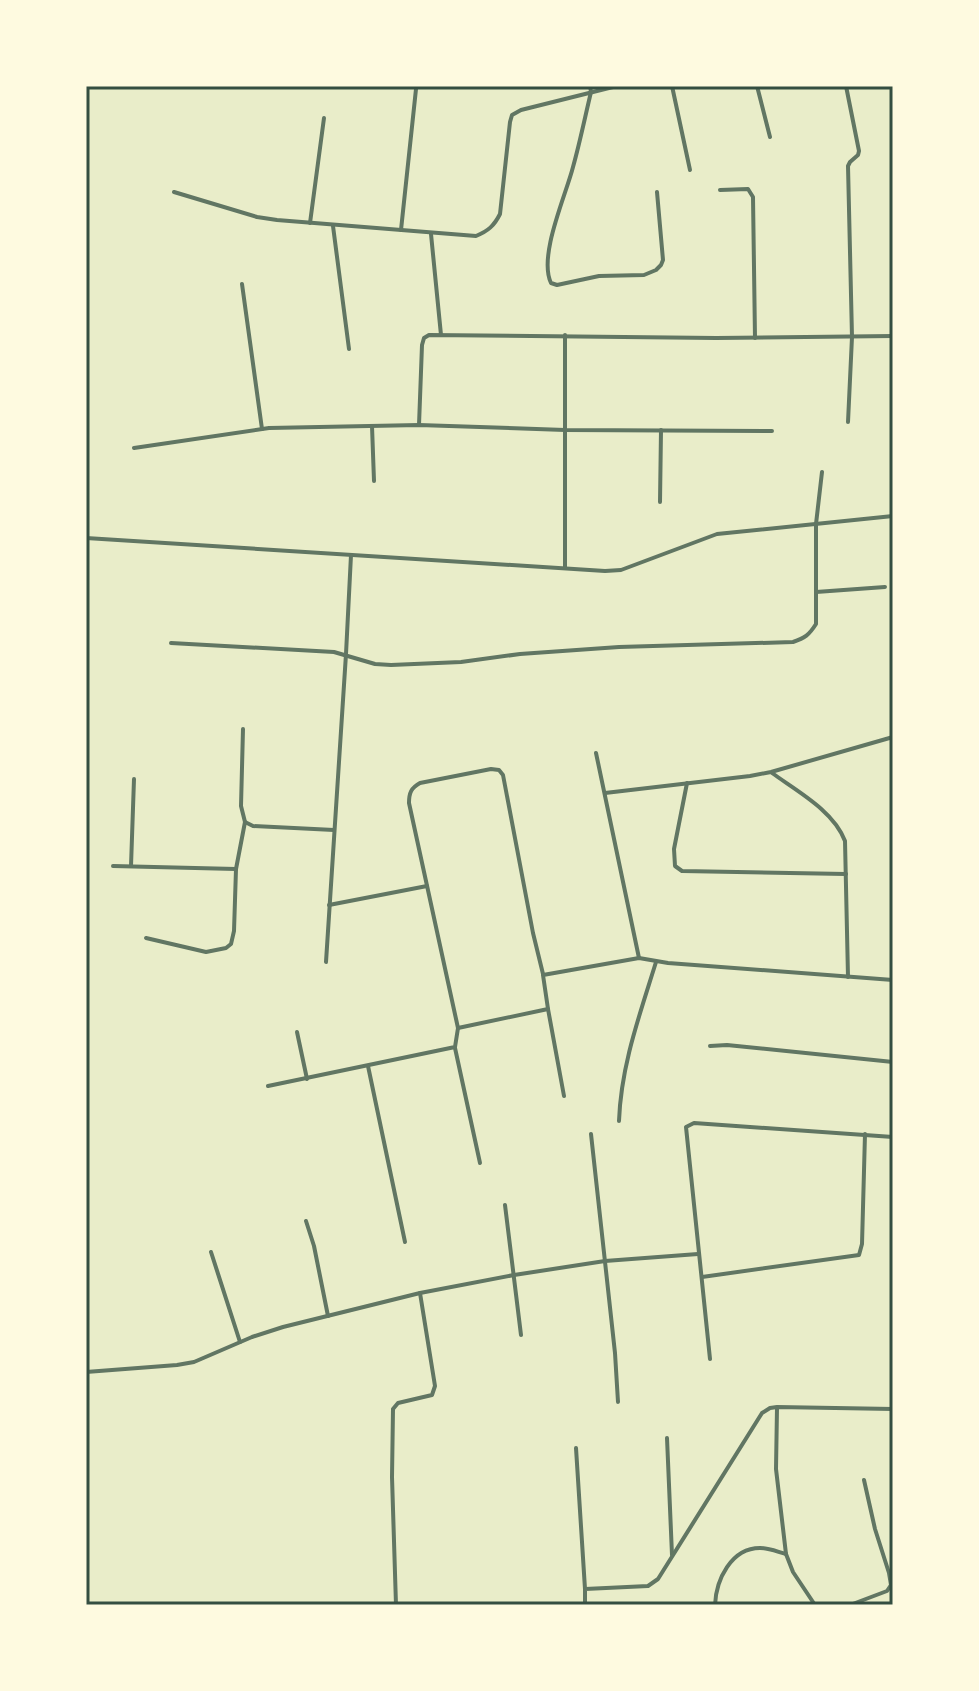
<svg xmlns="http://www.w3.org/2000/svg" width="979" height="1691" font-family="'Work Sans',sans-serif">
	<style>
		.lines { fill: none; stroke-linecap: round; stroke-linejoin: round }
		.minor { stroke: #617663; stroke-width: 4 }
		.neatline { fill: none; stroke: #344e41; stroke-width: 3 }
	</style>
	<rect width="100%" height="100%" fill="#e9edc9"/>
	<g class="lines">
		<g class="minor">
			<path d="M590 86 591 92C585 117 580 142 573 167 566 195 538 256 551 283L557 285 599 276 644 275 656 270 661 265 663 260 657 192"/>
			<path d="M672 86 690 170"/>
			<path d="M757 86 770 137"/>
			<path d="M846 86 859 151 858 155 850 162 848 166 852 337 848 422"/>
			<path d="M720 190 748 189 753 197 755 338"/>
			<path d="M174 192 257 217 277 220 476 236C488 231 494 226 500 214L510 122 512 115 521 110 617 86"/>
			<path d="M310 223 324 118"/>
			<path d="M333 226 349 349"/>
			<path d="M401 230 416 89"/>
			<path d="M431 234 441 335"/>
			<path d="M242 284 262 429"/>
			<path d="M565 335V568"/>
			<path d="M419 425 422 345 424 338 429 335 716 338 893 336"/>
			<path d="M372 426 374 481"/>
			<path d="M134 448 269 428 419 425 565 430 772 431"/>
			<path d="M660 502 661 430"/>
			<path d="M86 538 605 571 621 570 717 534 893 516"/>
			<path d="M816 592 885 587"/>
			<path d="M171 643 334 652 375 664 391 665 461 662 520 654 619 647 793 642C805 638 809 635 816 624V524L822 472"/>
			<path d="M243 729 241 806 245 822 253 826 334 830"/>
			<path d="M596 753 639 958"/>
			<path d="M772 773C797 791 834 811 845 841L848 977"/>
			<path d="M687 783 674 849 675 866 682 871 846 874"/>
			<path d="M605 793 750 776 771 772 893 737"/>
			<path d="M113 866 236 869"/>
			<path d="M131 866 134 779"/>
			<path d="M329 905 427 886"/>
			<path d="M146 938 206 952 226 948 231 944 234 931 236 869 245 822"/>
			<path d="M326 962 346 654 351 555"/>
			<path d="M548 1009 564 1096"/>
			<path d="M458 1028 409 803C409 793 411 788 420 783L491 769 499 770 503 775 533 933 543 974"/>
			<path d="M297 1032 307 1079"/>
			<path d="M710 1046 727 1045 893 1062"/>
			<path d="M455 1048 480 1163"/>
			<path d="M368 1066 405 1242"/>
			<path d="M268 1086 455 1047 458 1028 548 1009 543 975 639 958 668 963 893 980"/>
			<path d="M619 1121C621 1065 640 1014 656 962"/>
			<path d="M591 1134 615 1353 618 1402"/>
			<path d="M505 1205 521 1335"/>
			<path d="M306 1221 314 1246 328 1316"/>
			<path d="M211 1252 240 1342"/>
			<path d="M702 1277 859 1255 862 1244 865 1134"/>
			<path d="M710 1359 686 1127 694 1123 893 1137"/>
			<path d="M86 1372 177 1365 194 1362 252 1337 283 1327 420 1293 514 1275 605 1261 698 1254"/>
			<path d="M777 1408 776 1469 786 1554 793 1572 815 1605"/>
			<path d="M667 1438 672 1555"/>
			<path d="M576 1448 585 1589"/>
			<path d="M396 1605 392 1477 393 1409 398 1403 432 1395 435 1386 420 1293"/>
			<path d="M585 1605V1589L648 1586 658 1579 762 1413 770 1408 777 1407 893 1409"/>
			<path d="M715 1605C716 1580 731 1548 760 1548 769 1548 778 1552 786 1554"/>
			<path d="M850 1605 887 1591 891 1585 889 1573 875 1529 864 1480"/>
		</g>
	</g>
	<rect width="979" height="1691" fill="none" stroke="#fefae0" stroke-width="176"/>
	<rect x="88" y="88" width="803" height="1515" class="neatline"/>
</svg>
